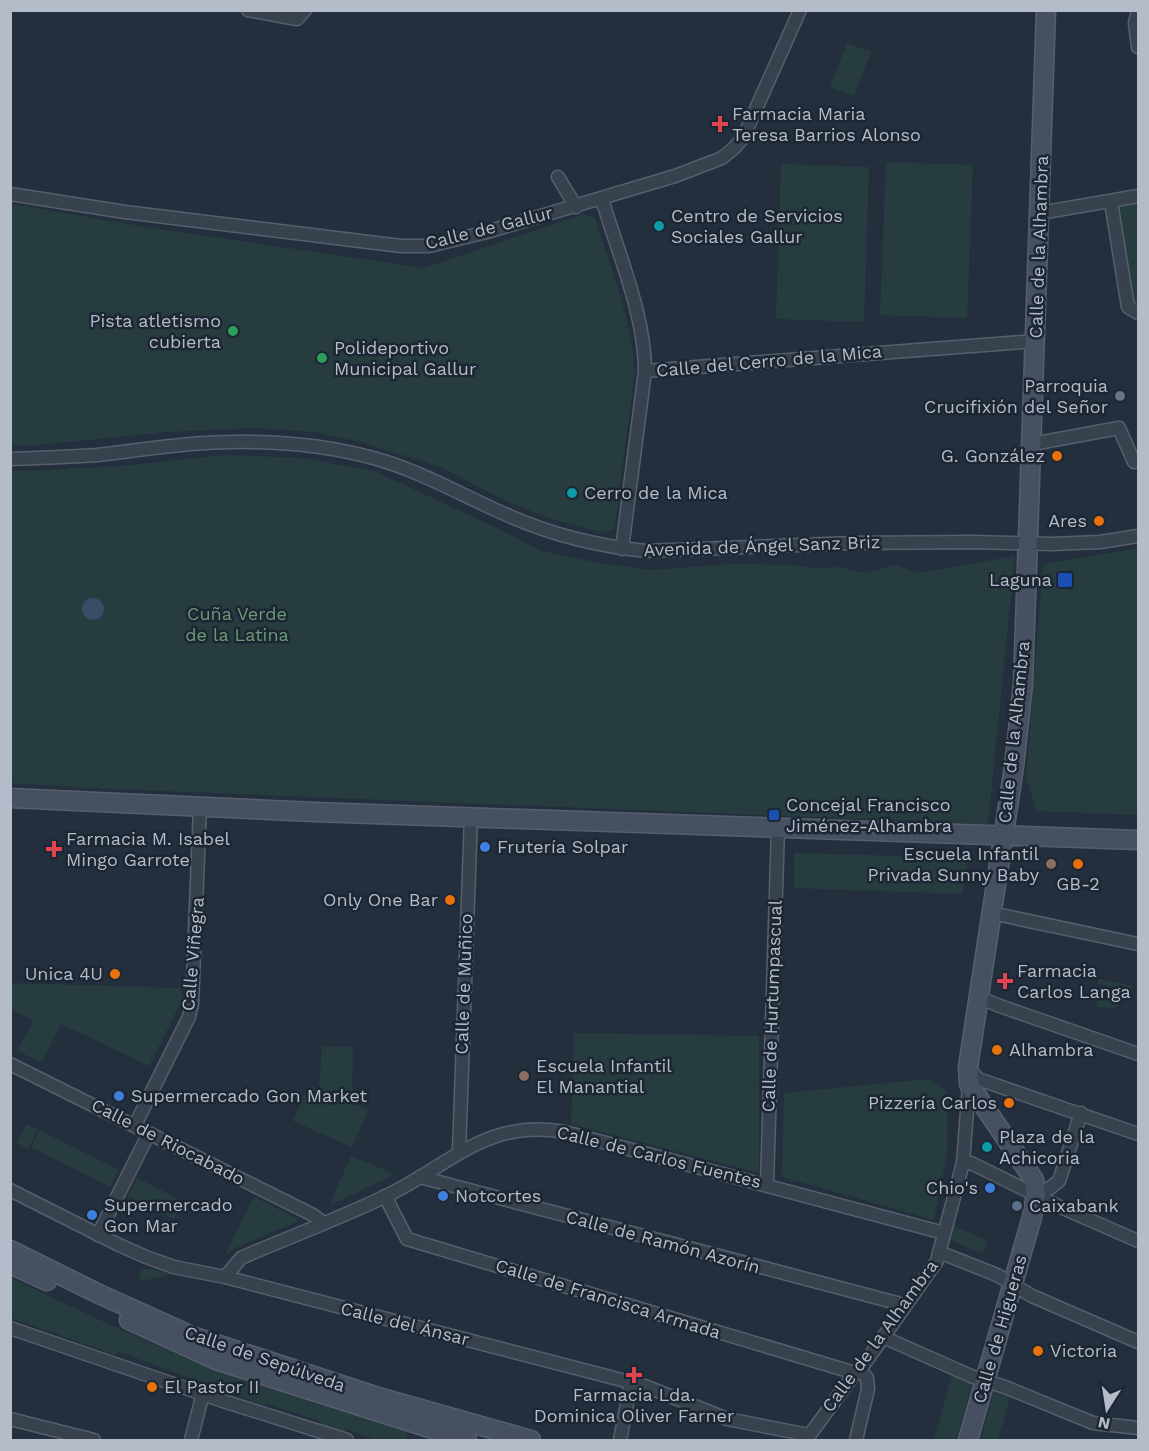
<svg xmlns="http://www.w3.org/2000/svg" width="1149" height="1451" font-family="'Work Sans',sans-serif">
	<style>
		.green { fill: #263c3f }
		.water { fill: #394c67 }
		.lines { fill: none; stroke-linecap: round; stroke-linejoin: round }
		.street-casing { stroke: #565f6c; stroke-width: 15 }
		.secondary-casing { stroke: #565f6c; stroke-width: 21 }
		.street { stroke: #38414e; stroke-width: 12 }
		.secondary { stroke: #465061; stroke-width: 18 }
		.health-dot { fill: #e0444e; stroke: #1d2633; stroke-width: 2 }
		.culture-dot { fill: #0f9aa8; stroke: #1d2633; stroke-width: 2 }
		.leisure-dot { fill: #2e9e5b; stroke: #1d2633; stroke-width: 2 }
		.worship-dot { fill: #6b7280; stroke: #1d2633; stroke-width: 2 }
		.food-dot { fill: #e8710a; stroke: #1d2633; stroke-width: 2 }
		.transit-dot { fill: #1a4fb4; stroke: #1d2633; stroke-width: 2 }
		.shop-dot { fill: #3f7fe0; stroke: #1d2633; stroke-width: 2 }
		.education-dot { fill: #8d6e63; stroke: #1d2633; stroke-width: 2 }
		.service-dot { fill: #5c6f8a; stroke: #1d2633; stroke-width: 2 }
		.labels { text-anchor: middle; stroke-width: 5; stroke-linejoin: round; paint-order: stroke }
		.poi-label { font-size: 18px; fill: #b4bcc9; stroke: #1d2633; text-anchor: start }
		.street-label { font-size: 18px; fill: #b4bcc9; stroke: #1d2633 }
		.park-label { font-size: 18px; fill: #6b9a76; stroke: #1d2633 }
	</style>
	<rect width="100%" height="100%" fill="#242f3e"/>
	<g class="green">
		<path d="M847 43 871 52 854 96 830 87Z"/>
		<path d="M886 162 973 165 967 318 880 315Z"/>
		<path d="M781 164 869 167 864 322 776 319Z"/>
		<path d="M1138 196V313L1128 307 1111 202Z"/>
		<path d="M11 204 152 228 424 268 584 214 595 218C611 268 631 317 635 371L615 525 613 529 603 533 548 518 506 501 440 467 361 442 314 432 257 428 167 432 27 446 11 445Z"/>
		<path d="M226 455 302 458 374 471 495 527 541 551 599 563 651 570 731 564 793 565 814 568 838 567 866 573 894 565 918 573 1015 556 988 824 88 788 11 783 10 470 27 471 120 466Z"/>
		<path d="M1138 548V815L1037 811 1026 778 1043 564Z"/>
		<path d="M794 853 969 858 962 894 794 888Z"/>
		<path d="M1099 979 1132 986 1128 999H1124L1114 1009 1096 1006 1098 998 1118 1002 1121 989 1098 984Z"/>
		<path d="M10 983 180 988 183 998 149 1066 61 1024 42 1062 17 1051 33 1021 11 1009Z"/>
		<path d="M574 1033 759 1036V1173L571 1124Z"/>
		<path d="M322 1046 353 1047 352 1103 368 1110 352 1147 293 1121 309 1085 319 1089Z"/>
		<path d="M928 1079 948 1092 947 1154 934 1220 782 1177 784 1093Z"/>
		<path d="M27 1124 38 1129 28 1149 17 1143Z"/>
		<path d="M39 1130 119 1170 110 1187 31 1147Z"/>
		<path d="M351 1156 395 1174 329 1206Z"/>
		<path d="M137 1178 183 1201 174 1219 128 1196Z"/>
		<path d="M254 1197 296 1218 297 1222 235 1248 225 1255Z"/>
		<path d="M954 1226 987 1240 983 1254 949 1239Z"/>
		<path d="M143 1269H152L171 1274 142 1281 140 1280 139 1274Z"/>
		<path d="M10 1277C84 1313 158 1349 235 1376 289 1396 345 1411 400 1428L406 1432 407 1440H377L346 1429 340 1436 319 1429 320 1421 267 1404 263 1405 117 1351 116 1355 11 1318Z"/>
		<path d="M952 1375 973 1383 956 1440H934Z"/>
		<path d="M994 1391 1010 1398 998 1440H981Z"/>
	</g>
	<circle class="water" cx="93" cy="609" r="11"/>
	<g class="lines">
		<g class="street-casing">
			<g id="street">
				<path d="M248 10 297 19 305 10"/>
				<path d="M1138 11 1135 23 1138 47"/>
				<path d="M558 177 576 207"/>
				<path d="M10 194 125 212 401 246H429L487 232 675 176 722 158 733 149 743 138 800 10"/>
				<path d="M602 199C618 253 645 315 645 371L1036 341"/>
				<path d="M1111 202 1128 307 1138 313"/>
				<path d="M1040 213 1138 196"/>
				<path d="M1032 444 1119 428 1134 462"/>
				<path d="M10 459C39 458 68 457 97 455 142 450 187 442 233 442 280 441 331 446 377 459 419 471 458 493 498 511 545 533 595 546 646 551L853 543 974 542 1051 544 1100 542 1138 536"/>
				<path d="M622 549 645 371"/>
				<path d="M991 913 1138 944"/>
				<path d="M979 997 997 1005 1138 1054"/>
				<path d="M10 1064 313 1215 324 1223"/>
				<path d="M968 1067 978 1079 1138 1134"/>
				<path d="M135 1125 189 1017 192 1004 200 807"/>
				<path d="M459 1152 471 816"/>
				<path d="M963 1163H971L1058 1206 1138 1241"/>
				<path d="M420 1177 897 1303 902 1310"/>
				<path d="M767 1184 778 827"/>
				<path d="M10 1190 119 1245 146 1257 174 1267 225 1277 645 1386 727 1419 809 1435"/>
				<path d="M1036 1194 1050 1188 1059 1181 1081 1113"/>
				<path d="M385 1196 407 1239 855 1373"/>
				<path d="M98 1235 149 1133"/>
				<path d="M939 1252 997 1275 1032 1296 1138 1342"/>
				<path d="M225 1277 241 1258C289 1237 338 1219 384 1197 450 1166 485 1118 565 1132L944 1233"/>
				<path d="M10 1328 223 1401 347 1440"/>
				<path d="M883 1337 971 1376 1005 1387 1093 1423 1138 1428"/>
				<path d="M10 1419 94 1440"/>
				<path d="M191 1440 203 1393"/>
				<path d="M620 1440 631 1383"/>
				<path d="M806 1440 855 1373 860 1370 937 1261 963 1163 969 1085"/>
				<path d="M856 1440 868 1389 867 1378 860 1370"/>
			</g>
		</g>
		<g class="secondary-casing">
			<g id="secondary">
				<path d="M10 798 315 812 1138 840"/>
				<path d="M10 1250 99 1294 192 1336 375 1396 531 1440"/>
				<path d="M10 1264 47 1281"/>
				<path d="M129 1320 216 1360 467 1440"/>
				<path d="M968 1440 1032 1217 1036 1194 1034 1180 969 1084 968 1067 1014 767 1023 684 1046 10"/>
			</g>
		</g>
		<use href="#street" class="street"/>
		<use href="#secondary" class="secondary"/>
	</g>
	<g class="health-dot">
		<path d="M717 115h6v6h6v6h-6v6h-6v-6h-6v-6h6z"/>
		<path d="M51 840h6v6h6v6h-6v6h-6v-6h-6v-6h6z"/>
		<path d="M1002 972h6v6h6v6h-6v6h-6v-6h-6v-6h6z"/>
		<path d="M631 1366h6v6h6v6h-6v6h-6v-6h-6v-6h6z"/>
	</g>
	<g class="culture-dot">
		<circle cx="659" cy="226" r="6"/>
		<circle cx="572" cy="493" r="6"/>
		<circle cx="987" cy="1147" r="6"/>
	</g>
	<g class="leisure-dot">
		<circle cx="233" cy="331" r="6"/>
		<circle cx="322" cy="358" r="6"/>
	</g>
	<circle class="worship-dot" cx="1120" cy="396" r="6"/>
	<g class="food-dot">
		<circle cx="1057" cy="456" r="6"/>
		<circle cx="1099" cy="521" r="6"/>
		<circle cx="1078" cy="864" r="6"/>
		<circle cx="450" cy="900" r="6"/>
		<circle cx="115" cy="974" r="6"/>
		<circle cx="997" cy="1050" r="6"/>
		<circle cx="1009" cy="1103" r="6"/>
		<circle cx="1038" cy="1351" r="6"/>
		<circle cx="152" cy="1387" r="6"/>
	</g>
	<g class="transit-dot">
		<rect x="1057" y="572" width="16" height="16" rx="3"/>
		<rect x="768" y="809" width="12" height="12" rx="3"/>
	</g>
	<g class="shop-dot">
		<circle cx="485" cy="847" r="6"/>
		<circle cx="119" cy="1096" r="6"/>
		<circle cx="990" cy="1188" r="6"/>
		<circle cx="443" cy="1196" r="6"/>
		<circle cx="92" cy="1215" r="6"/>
	</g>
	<g class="education-dot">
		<circle cx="1051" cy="864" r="6"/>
		<circle cx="524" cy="1076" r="6"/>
	</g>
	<circle class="service-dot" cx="1017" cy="1206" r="6"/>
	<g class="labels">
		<g class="poi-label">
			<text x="732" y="120">Farmacia Maria<tspan x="732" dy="21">Teresa Barrios Alonso</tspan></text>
			<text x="671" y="222">Centro de Servicios<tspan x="671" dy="21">Sociales Gallur</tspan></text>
			<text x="221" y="327" text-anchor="end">Pista atletismo<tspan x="221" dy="21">cubierta</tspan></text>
			<text x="334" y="354">Polideportivo<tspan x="334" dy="21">Municipal Gallur</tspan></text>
			<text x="1108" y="392" text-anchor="end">Parroquia<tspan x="1108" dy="21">Crucifixión del Señor</tspan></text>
			<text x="1045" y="462" text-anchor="end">G. González</text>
			<text x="584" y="499">Cerro de la Mica</text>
			<text x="1087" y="527" text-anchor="end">Ares</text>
			<text x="1052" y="586" text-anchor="end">Laguna</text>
			<text x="786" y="811">Concejal Francisco<tspan x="786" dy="21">Jiménez-Alhambra</tspan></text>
			<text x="66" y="845">Farmacia M. Isabel<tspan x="66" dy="21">Mingo Garrote</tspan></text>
			<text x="497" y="853">Frutería Solpar</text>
			<text x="1039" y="860" text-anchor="end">Escuela Infantil<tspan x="1039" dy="21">Privada Sunny Baby</tspan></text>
			<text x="1078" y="890" text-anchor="middle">GB-2</text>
			<text x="438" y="906" text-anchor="end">Only One Bar</text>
			<text x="1017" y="977">Farmacia<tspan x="1017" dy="21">Carlos Langa</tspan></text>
			<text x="103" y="980" text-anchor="end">Unica 4U</text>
			<text x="1009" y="1056">Alhambra</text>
			<text x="536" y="1072">Escuela Infantil<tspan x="536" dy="21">El Manantial</tspan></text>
			<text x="131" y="1102">Supermercado Gon Market</text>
			<text x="997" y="1109" text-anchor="end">Pizzería Carlos</text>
			<text x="999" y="1143">Plaza de la<tspan x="999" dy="21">Achicoria</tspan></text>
			<text x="978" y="1194" text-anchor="end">Chio's</text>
			<text x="455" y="1202">Notcortes</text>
			<text x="104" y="1211">Supermercado<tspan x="104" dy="21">Gon Mar</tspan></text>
			<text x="1029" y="1212">Caixabank</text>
			<text x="1050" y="1357">Victoria</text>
			<text x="164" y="1393">El Pastor II</text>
			<text x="634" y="1401" text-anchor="middle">Farmacia Lda.<tspan x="634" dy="21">Dominica Oliver Farner</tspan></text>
		</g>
		<g class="street-label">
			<text transform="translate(489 228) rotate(-14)" y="6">Calle de Gallur</text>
			<text transform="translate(1039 247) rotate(-88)" y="6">Calle de la Alhambra</text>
			<text transform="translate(769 361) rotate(-5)" y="6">Calle del Cerro de la Mica</text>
			<text transform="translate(762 546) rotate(-2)" y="6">Avenida de Ángel Sanz Briz</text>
			<text transform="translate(1014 732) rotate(-84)" y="6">Calle de la Alhambra</text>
			<text transform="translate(193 954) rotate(-85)" y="6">Calle Viñegra</text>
			<text transform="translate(464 984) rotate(-88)" y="6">Calle de Muñico</text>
			<text transform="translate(772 1006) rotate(-88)" y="6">Calle de Hurtumpascual</text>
			<text transform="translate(168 1142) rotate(27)" y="6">Calle de Riocabado</text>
			<text transform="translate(659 1157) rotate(14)" y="6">Calle de Carlos Fuentes</text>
			<text transform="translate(663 1242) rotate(15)" y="6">Calle de Ramón Azorín</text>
			<text transform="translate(608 1299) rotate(17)" y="6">Calle de Francisca Armada</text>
			<text transform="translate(405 1324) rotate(14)" y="6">Calle del Ánsar</text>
			<text transform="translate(1000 1329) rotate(-74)" y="6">Calle de Higueras</text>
			<text transform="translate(880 1336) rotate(-54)" y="6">Calle de la Alhambra</text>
			<text transform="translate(265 1359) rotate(19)" y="6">Calle de Sepúlveda</text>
		</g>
		<g class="park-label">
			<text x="237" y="620">Cuña Verde<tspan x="237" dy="21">de la Latina</tspan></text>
		</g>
	</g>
	<rect width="1149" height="1451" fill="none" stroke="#b4bcc9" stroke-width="24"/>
	<g transform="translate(1107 1409) rotate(192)" stroke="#1d2633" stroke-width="4.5" paint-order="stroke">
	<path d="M0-4.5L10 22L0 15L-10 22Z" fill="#b4bcc9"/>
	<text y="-9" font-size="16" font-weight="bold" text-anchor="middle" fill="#b4bcc9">N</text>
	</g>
</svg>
